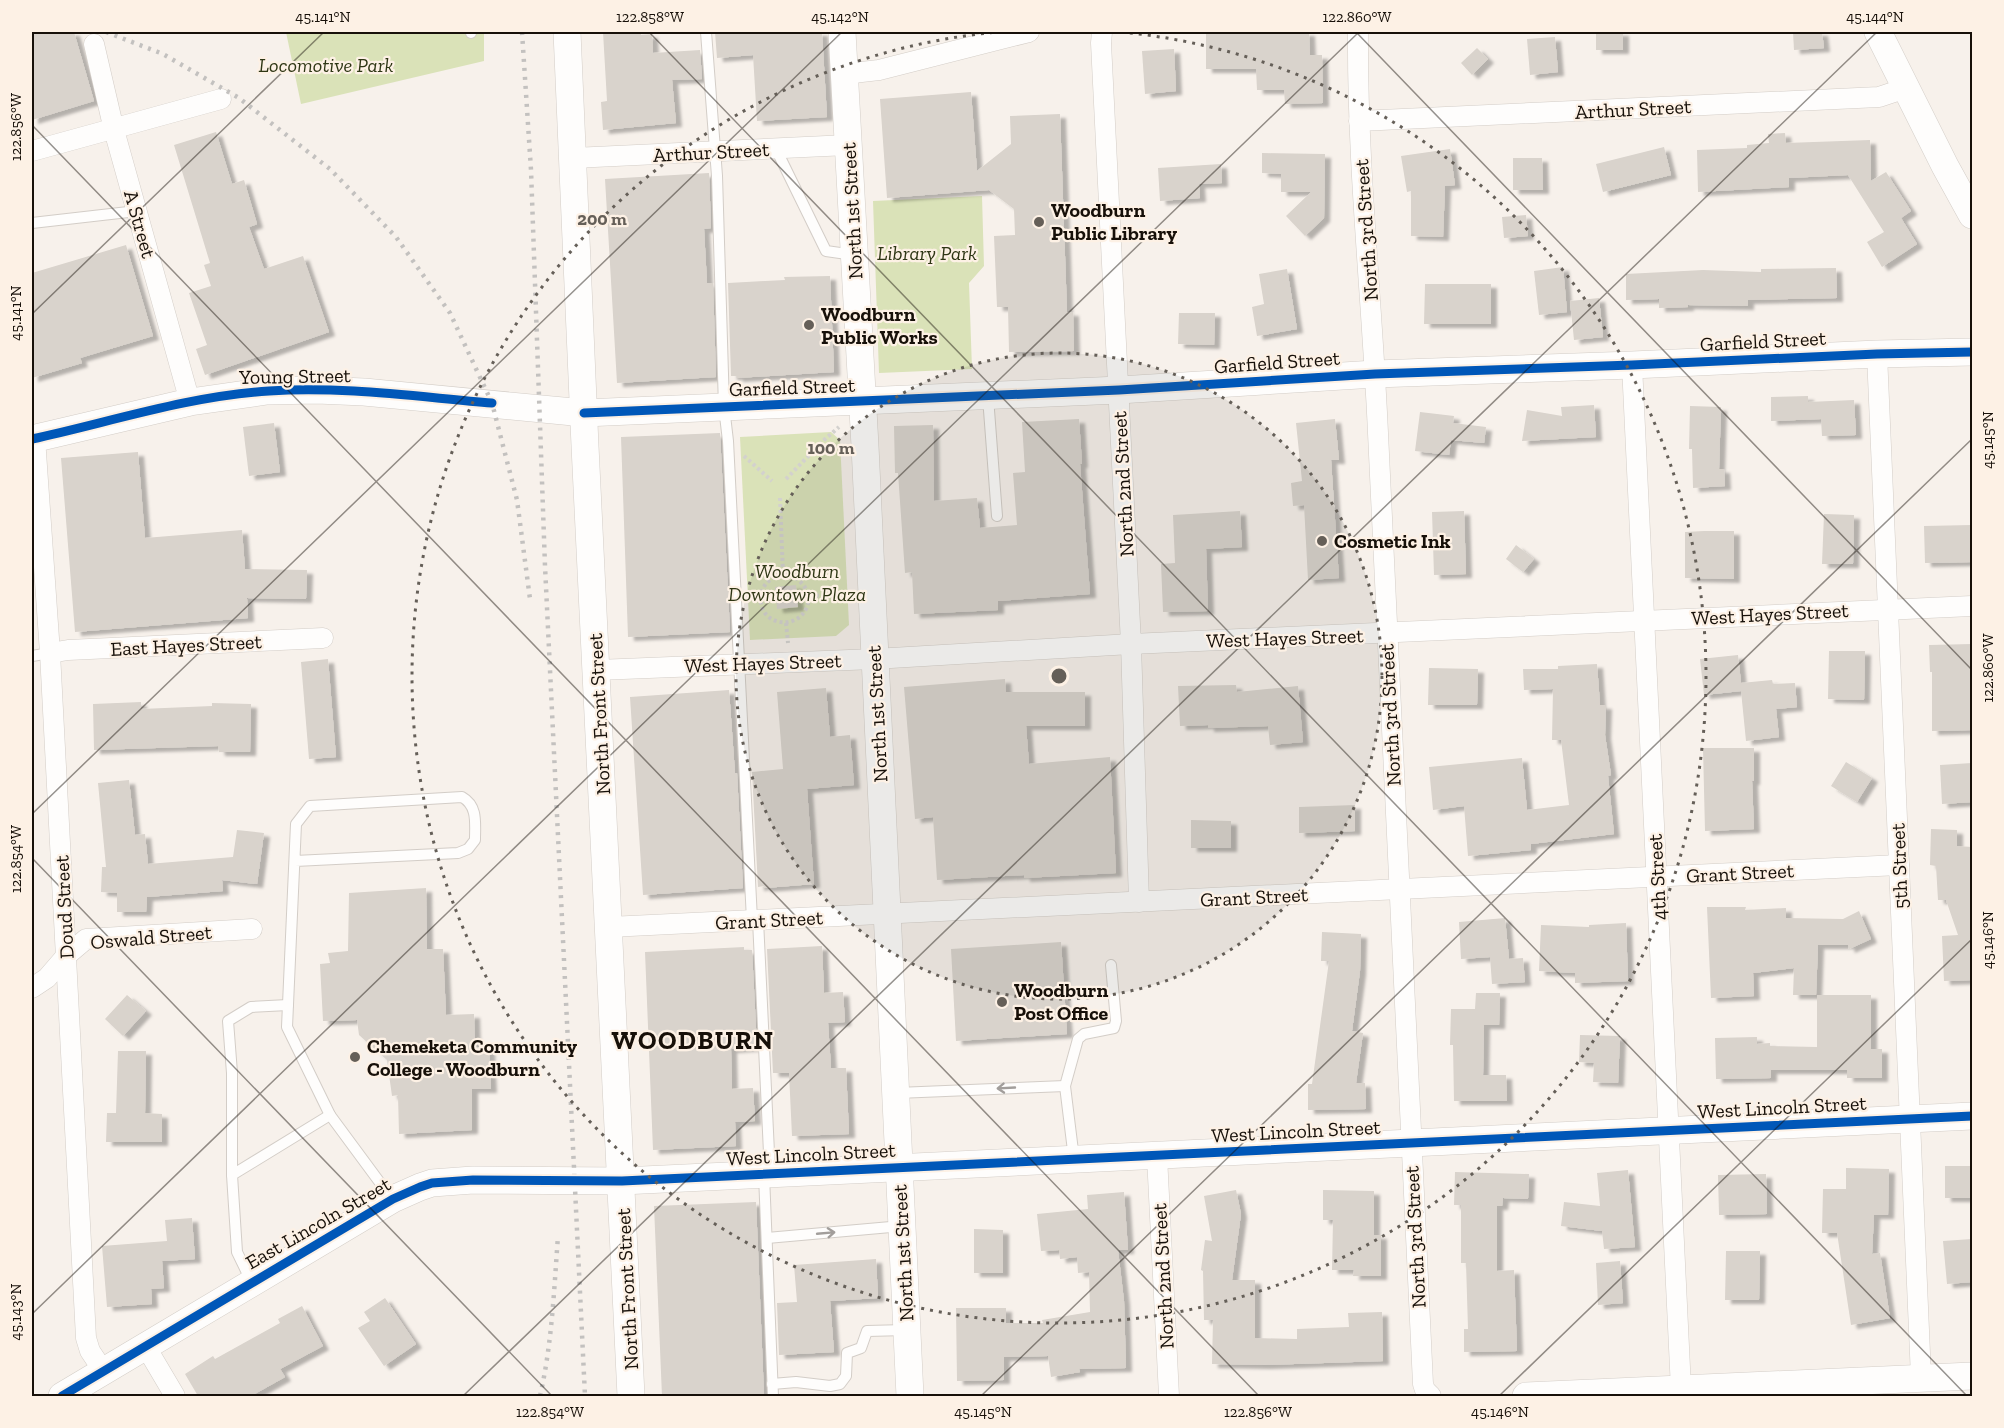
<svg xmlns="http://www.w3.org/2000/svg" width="2004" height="1428" font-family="'Zilla Slab',serif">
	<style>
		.green { fill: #dae2b8 }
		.building { fill: #d9d3cc; filter: url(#shadow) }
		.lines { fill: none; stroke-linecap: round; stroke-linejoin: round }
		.lane-casing { stroke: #d3cdc7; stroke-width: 12 }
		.street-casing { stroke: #d3cdc7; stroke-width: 21 }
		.secondary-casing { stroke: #d3cdc7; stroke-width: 28 }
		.path { stroke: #d3d1ce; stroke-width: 4; stroke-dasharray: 3 3; stroke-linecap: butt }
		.lane { stroke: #fefdfc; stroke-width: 10 }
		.street { stroke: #fefdfc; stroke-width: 20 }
		.secondary { stroke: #fefdfc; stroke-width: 27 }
		.rail { stroke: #c3c1bf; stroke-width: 4.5; stroke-dasharray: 3 6; stroke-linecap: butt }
		.cycleway-casing { stroke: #fdf1e5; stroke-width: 13 }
		.cycleway { stroke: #0057b8; stroke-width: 9 }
		.oneway { stroke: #a29e9b }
		.ticks { fill: none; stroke: #171009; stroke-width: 1.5; stroke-opacity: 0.45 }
		.ring { fill: none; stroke: #655f58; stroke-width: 3; stroke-dasharray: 3 6 }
		.poi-dot { fill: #655f58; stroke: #fdf1e5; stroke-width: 2 }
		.labels { text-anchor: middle; stroke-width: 4.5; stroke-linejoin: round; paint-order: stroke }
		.park-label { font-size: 20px; font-style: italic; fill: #2e3614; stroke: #fdf1e5 }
		.street-label { font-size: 20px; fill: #171009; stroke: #fdf1e5 }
		.poi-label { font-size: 20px; font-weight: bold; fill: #171009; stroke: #fdf1e5; text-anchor: start }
		.district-label { font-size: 26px; font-weight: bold; letter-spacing: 1.5px; fill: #171009; stroke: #fdf1e5 }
		.centre { fill: #655f58; stroke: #fdf1e5; stroke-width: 3 }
		.ring-label { font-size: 18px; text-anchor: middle; font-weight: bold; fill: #655f58; stroke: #fdf1e5; stroke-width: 4.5; stroke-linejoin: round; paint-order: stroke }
		.neatline { fill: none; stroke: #171009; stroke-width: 2 }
		.ticks-label { font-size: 15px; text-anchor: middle; fill: #171009 }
	</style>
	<defs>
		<filter id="shadow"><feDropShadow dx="6" dy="4" stdDeviation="1.5" flood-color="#0004"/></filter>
	</defs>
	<rect width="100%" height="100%" fill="#f7f1eb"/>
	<g class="green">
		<path d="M286 32H484V61L301 104Z"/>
		<path d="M982 196 984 266 969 283 972 369 879 373 873 201Z"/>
		<path d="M831 432 840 440 849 625 836 636 750 640 740 437Z"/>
	</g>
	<g class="building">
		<path d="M32 32H74L94 101 32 120Z"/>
		<path d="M603 32H641V35L652 34 653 53 700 50 702 79 672 80 676 123 603 130 601 102 607 101Z"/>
		<path d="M715 32H822L827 117 757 121 753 55 717 58Z"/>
		<path d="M1258 32H1309L1310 55H1322L1323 103 1285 104 1284 90H1257L1256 69H1206V34H1258Z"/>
		<rect x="1596" y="32" width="27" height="18"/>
		<path d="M1793 32H1822L1824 48 1794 50Z"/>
		<path d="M1555 37 1558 72 1530 75 1527 39Z"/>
		<path d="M1477 48 1488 59 1472 75 1461 63Z"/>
		<path d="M1174 49 1176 91 1145 94 1142 51Z"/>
		<path d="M971 92 977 171 1011 144 1010 116 1060 114 1067 312H1073L1074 351 1009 352 1008 307H997L994 236 1015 235 1014 209 989 190 887 198 880 99Z"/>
		<path d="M216 132 232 184 244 180 257 224 249 227 264 269 303 256 329 332 205 375 196 349 207 345 189 293 211 286 204 265 210 263 174 145Z"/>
		<path d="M1785 133 1786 143 1870 140 1871 181 1886 172 1911 211 1901 218 1917 244 1882 267 1867 242 1884 232 1848 175 1789 178V187L1698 192 1697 150 1747 148V145L1769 143 1768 134Z"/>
		<path d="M1664 147 1671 175 1603 192 1596 164Z"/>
		<path d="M1450 149 1455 185 1445 186 1443 237 1411 236V191L1407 192 1401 156Z"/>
		<path d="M1262 153 1325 154 1324 218 1305 236 1286 216 1311 192H1281V174L1262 173Z"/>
		<path d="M1513 158H1542L1543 190H1513Z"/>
		<path d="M1221 164 1222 183 1199 184 1200 198 1160 201 1158 168Z"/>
		<path d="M709 173 711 228 704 229 707 283H713L716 377 617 383 605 179Z"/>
		<path d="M1526 215 1528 236 1504 238 1502 217Z"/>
		<path d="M126 245 153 336 80 358 82 363 32 378V273Z"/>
		<path d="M1563 267 1567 312 1539 315 1534 271Z"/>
		<path d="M1836 268 1837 298 1748 300V306L1688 305V307L1659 308V299L1626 300V274L1703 270 1761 272V269Z"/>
		<path d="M1287 269 1297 329 1257 336 1252 307 1264 304 1259 274Z"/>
		<path d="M830 276 834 372 737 378V376H731L728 283 785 280 784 277Z"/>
		<path d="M1425 284H1491V324H1424Z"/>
		<path d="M1599 298 1603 337 1574 340 1570 301Z"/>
		<path d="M1179 313H1215L1214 345 1178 344Z"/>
		<path d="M1808 396V402L1854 400 1856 435 1822 436 1821 419 1771 421V397Z"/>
		<path d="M1594 405 1596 437 1522 441 1527 410 1562 416 1561 407Z"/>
		<path d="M1690 406 1721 407 1719 469H1724L1725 486 1693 488 1692 449H1689Z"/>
		<path d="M1420 412 1454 416 1453 423 1486 427 1484 443 1451 440 1449 455 1415 451Z"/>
		<path d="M1079 419 1082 464H1080L1090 594 998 601V610L914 614 912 572 905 573 898 473H895L894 426 933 425 934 501 977 498 980 528 1017 525 1013 473 1025 472 1022 422Z"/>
		<path d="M1335 419 1339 460H1331L1339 578 1308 580 1304 505 1293 506 1291 483 1302 481 1296 423Z"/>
		<path d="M274 423 280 472 249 476 243 427Z"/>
		<path d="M720 433 730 632 628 637 621 437Z"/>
		<path d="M138 452 145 538 242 530 245 569 307 570 306 599 247 598 248 618 75 632 61 458Z"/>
		<path d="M1240 511 1242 547 1206 549 1208 611 1163 612 1161 564 1175 563 1173 515Z"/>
		<path d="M1464 511 1466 574 1434 575 1432 512Z"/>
		<path d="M1824 514 1854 515 1853 564H1822Z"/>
		<path d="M1972 525V562L1925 563 1924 526Z"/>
		<path d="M1704 531H1734V579L1685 578V532Z"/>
		<path d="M1516 545 1534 559 1523 572 1506 559Z"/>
		<path d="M796 585 798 607 777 609 775 587Z"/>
		<path d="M1972 644V730L1932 731V672H1930L1929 645Z"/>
		<path d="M1829 651H1865L1864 700 1828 699Z"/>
		<path d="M1738 655 1741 683 1772 680 1773 684 1795 683 1797 707 1776 709 1779 737 1746 741 1741 691 1704 695 1700 659Z"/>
		<path d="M328 659 336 757 309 759 301 662Z"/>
		<path d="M1597 664 1600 705H1606L1605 735 1611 775 1608 776 1614 834 1531 844V850L1468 856 1464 806 1433 810 1429 767 1522 758 1527 810 1569 805 1561 740H1552L1553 689 1524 690 1523 669H1558V666Z"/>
		<path d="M1429 668 1478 669 1477 705H1428Z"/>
		<path d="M1005 679 1006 692H1085V726H1026L1029 764 1110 757 1116 873 1024 878V875L937 880 933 817 915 819 904 687Z"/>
		<path d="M1236 685 1237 692 1298 686 1303 742 1270 745 1268 726 1208 728V725L1180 726 1178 686Z"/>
		<path d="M826 688 830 737 850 735 854 785 807 789 814 884 765 888 764 886 758 887 752 772 783 769 777 692Z"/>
		<path d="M729 690 735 773H737L743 888 643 895 630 697Z"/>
		<path d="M141 702V709L212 706V703L251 704 250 752H219L218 746 94 750 93 704Z"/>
		<path d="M1703 748H1754V781H1752L1754 829 1705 831Z"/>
		<path d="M1846 762 1872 778 1857 802 1831 786Z"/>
		<path d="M1972 763V802L1942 804 1940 765Z"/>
		<path d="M129 780 135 835 145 834 148 864 233 857 237 830 264 833 257 884 222 880 223 891 147 897 146 912H117V893L101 892 102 867H106L98 783Z"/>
		<path d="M1355 805V831L1299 833V807Z"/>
		<path d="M1191 820 1231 821V848H1191Z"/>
		<path d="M1931 829 1957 830V846L1972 847V980L1944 981 1942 936 1958 935 1946 900H1938L1936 866 1930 865Z"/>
		<path d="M426 888 427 949H443L446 1015 474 1014 475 1047H489L491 1089H472V1130L399 1134 398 1095 392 1096 387 1060 359 1035 357 1020 323 1021 320 964 330 963 328 953 348 951 349 893Z"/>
		<path d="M1707 907H1746L1745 910 1786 908V918L1843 919 1859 911 1871 939 1849 949 1848 945H1818L1816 995H1793L1794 968 1753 973 1754 996 1711 998Z"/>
		<path d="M1505 918 1509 959 1523 958 1525 982 1492 984 1490 957 1461 959 1459 922Z"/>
		<path d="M1626 923 1628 981 1575 983V973L1539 971 1541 925 1589 927V925Z"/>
		<path d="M1322 932 1361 934 1360 971 1352 1031 1363 1033 1356 1083H1365L1366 1109 1308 1110V1084H1312L1329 961H1321Z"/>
		<path d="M1061 942 1067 1034 956 1041 951 949Z"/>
		<path d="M822 946 824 993 843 992 845 1022 828 1023 831 1068H846L849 1134 792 1136 789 1073H773L767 949Z"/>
		<path d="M744 947V950H752L757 1047 731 1049 732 1089 753 1088 755 1121 735 1122 736 1146 653 1150 645 952Z"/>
		<path d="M1476 993H1500L1499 1025H1484L1483 1075H1506L1507 1101H1454L1453 1045H1450L1451 1009H1475Z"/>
		<path d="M127 995 146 1011 123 1036 105 1019Z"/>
		<path d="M1817 995H1871V1049H1882V1078H1847V1070H1771V1078L1716 1079 1715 1038 1757 1037V1044L1770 1043V1046L1817 1047Z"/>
		<path d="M1580 1035 1620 1036 1618 1083 1593 1082 1594 1063 1579 1062Z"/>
		<path d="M118 1051H146L145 1113 162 1114V1142H106L107 1113H116Z"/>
		<rect x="1945" y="1166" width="27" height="32"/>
		<path d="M1846 1168 1889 1169 1888 1215H1874L1872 1254 1880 1253 1890 1318 1851 1325 1837 1233H1822L1823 1189H1846Z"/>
		<path d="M1628 1170 1635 1247 1604 1249 1602 1231 1561 1226 1564 1202 1600 1206 1597 1173Z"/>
		<path d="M1455 1172 1529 1174 1528 1199 1503 1198 1502 1206H1497V1271L1514 1270 1517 1351 1464 1352V1329H1468L1466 1263H1461V1205H1454Z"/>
		<path d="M1766 1174 1767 1214 1719 1215 1718 1175Z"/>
		<path d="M1236 1190 1241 1214 1232 1280H1255V1338L1297 1339V1329L1349 1327 1348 1313 1382 1312 1383 1361 1265 1365 1212 1364 1213 1320H1204L1203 1271 1201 1270 1205 1240 1212 1241 1204 1196Z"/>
		<path d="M1323 1190 1374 1191V1235H1381V1276H1353L1354 1270H1332L1333 1220H1323Z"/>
		<path d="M1124 1192 1128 1250H1118L1124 1301 1126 1368 1079 1369 1080 1372 1051 1377 1048 1356 1004 1357V1380L957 1381 956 1308H1006V1323H1043L1042 1320 1090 1312 1089 1272 1078 1273 1077 1257 1060 1259 1059 1250 1041 1251 1037 1214 1088 1209 1087 1195Z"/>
		<path d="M756 1202 764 1396H662L654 1206Z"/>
		<path d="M192 1218 195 1259 162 1261 164 1288 151 1289 152 1304 107 1307 102 1246 167 1241 165 1220Z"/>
		<path d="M974 1229 1003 1230V1273H974Z"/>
		<path d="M1972 1239V1282L1947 1284 1943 1241Z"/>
		<path d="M1726 1251H1760L1759 1300H1725Z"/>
		<path d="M876 1259 878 1298 830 1301 834 1352 779 1355 777 1303 797 1302 794 1265Z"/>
		<path d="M1620 1261 1623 1303 1598 1305 1596 1263Z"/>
		<path d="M385 1298 416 1344 384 1366 358 1328 370 1321 364 1312Z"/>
		<path d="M302 1306 323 1346 280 1369 285 1377 251 1396H198L185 1374 213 1356 215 1359 280 1323 278 1319Z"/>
	</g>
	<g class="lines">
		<g class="lane-casing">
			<g id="lane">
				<path d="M471 32V33"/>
				<path d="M706 32 717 176 724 407 728 441 752 920"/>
				<path d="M776 149 826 251 854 255"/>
				<path d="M32 223 137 211"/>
				<path d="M988 397 997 516"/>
				<path d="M32 656 50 653"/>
				<path d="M295 861 458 853 468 849 475 840C475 823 478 806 462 797L310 806 296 824 287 1027 330 1115"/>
				<path d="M758 920 770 1174"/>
				<path d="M897 1093 1065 1086"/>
				<path d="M1074 1159 1065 1086 1078 1039 1084 1034 1114 1028 1116 1021 1111 965"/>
				<path d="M232 1175V1073L228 1021 251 1007 288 1005"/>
				<path d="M764 1175 773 1396"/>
				<path d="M767 1238 902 1226"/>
				<path d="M252 1283 237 1252 232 1175 330 1115 392 1199"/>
				<path d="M772 1384 796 1382 830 1386 840 1384 846 1376 847 1353 861 1348 867 1331 906 1330"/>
			</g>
		</g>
		<g class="street-casing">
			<g id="street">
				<path d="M1102 32 1101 43 1131 644 1139 902"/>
				<path d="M1358 32C1357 165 1372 299 1378 433 1391 750 1406 1067 1423 1384L1425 1390 1431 1396"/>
				<path d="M94 44 114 130 190 402"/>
				<path d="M844 74 879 70 1029 32"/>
				<path d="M1359 121 1879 97 1906 88"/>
				<path d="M32 151 221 99"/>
				<path d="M573 158 848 145"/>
				<path d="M1877 354 1921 1377"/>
				<path d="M1632 365 1681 1389"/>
				<path d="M35 438 50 653 86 1338 90 1351 104 1372"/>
				<path d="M50 653 68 650 323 638"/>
				<path d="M597 670 874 659 1131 644 1972 606"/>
				<path d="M609 927 1899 865"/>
				<path d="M32 988 47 978 66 956 86 939 252 929"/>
				<path d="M1157 1156 1169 1396"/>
				<path d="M146 1347 175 1396"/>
			</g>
		</g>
		<g class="secondary-casing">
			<g id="secondary">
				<path d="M567 32 585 446 631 1396"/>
				<path d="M842 32 865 446 910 1396"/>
				<path d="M1878 32 1945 166 1972 215"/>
				<path d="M32 439 190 402 267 391 317 390 364 392 584 413 1119 390 1375 374 1632 365 1877 354 1972 352"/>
				<path d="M62 1396 393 1199 420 1187 432 1183 473 1180 622 1181 1972 1116"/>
				<path d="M1526 1396 1972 1376"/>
			</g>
		</g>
		<g class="path">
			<path d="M744 456 772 481"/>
			<path d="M786 479 824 440 839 427"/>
			<path d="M780 498 783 574"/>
			<path d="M809 596C808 633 757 629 761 596 762 588 766 582 773 578 790 569 804 581 809 596L848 594"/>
			<path d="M786 623 788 643"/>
		</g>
		<use href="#lane" class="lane"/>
		<use href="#street" class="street"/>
		<use href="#secondary" class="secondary"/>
		<g class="rail">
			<path d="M106 32 163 54 239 98 330 169 396 237 450 313 492 403 517 500 530 599"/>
			<path d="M522 32 531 170 545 566 585 1396"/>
			<path d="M540 1396C552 1344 554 1290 558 1236"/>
		</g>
		<g class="cycleway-casing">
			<g id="cycleway">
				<path d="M584 413 1119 390 1375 374 1632 365 1877 354 1972 352"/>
				<path d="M32 439C110 422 188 396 269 391 343 386 418 397 492 403"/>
				<path d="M62 1396 393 1199 420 1187 432 1183 473 1180 622 1181 1972 1116"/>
			</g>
		</g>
		<use href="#cycleway" class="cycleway"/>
	</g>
	<defs><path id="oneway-shaft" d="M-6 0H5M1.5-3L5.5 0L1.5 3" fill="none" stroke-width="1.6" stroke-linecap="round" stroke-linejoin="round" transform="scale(1.5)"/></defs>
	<g class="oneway">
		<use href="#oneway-shaft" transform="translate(1006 1088) rotate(177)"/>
		<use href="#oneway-shaft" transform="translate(826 1233) rotate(-5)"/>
	</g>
	<path class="ticks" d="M649 32 1967 1396M1356 32 1972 670M32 125 1259 1396M32 314 324 32M32 814 842 32M32 858 552 1396M32 1314 1359 32M463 1396 1877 32M981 1396 1972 439M1499 1396 1972 939"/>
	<circle cx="1059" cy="676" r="323" fill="#655f58" fill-opacity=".12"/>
	<g class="ring">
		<circle cx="1059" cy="676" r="323"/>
		<path d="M1121 32A647 647 0 1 1 997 32"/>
	</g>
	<g class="poi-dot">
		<circle cx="1039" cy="222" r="6"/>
		<circle cx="809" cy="325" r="6"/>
		<circle cx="1322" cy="541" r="6"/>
		<circle cx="1002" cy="1002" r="6"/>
		<circle cx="355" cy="1057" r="6"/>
	</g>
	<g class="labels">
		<g class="park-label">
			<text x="326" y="72">Locomotive Park</text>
			<text x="927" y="260">Library Park</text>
			<text x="797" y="578">Woodburn<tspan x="797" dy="23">Downtown Plaza</tspan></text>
		</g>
		<g class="street-label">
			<text transform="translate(1633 109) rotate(-3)" y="7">Arthur Street</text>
			<text transform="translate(711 152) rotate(-3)" y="7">Arthur Street</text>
			<text transform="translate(852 211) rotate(-93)" y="7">North 1st Street</text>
			<text transform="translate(140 224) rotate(74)" y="7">A Street</text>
			<text transform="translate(1366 230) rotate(-94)" y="7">North 3rd Street</text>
			<text transform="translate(1763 341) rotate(-3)" y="7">Garfield Street</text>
			<text transform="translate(1277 362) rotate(-4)" y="7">Garfield Street</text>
			<text transform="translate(295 376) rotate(-1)" y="7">Young Street</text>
			<text transform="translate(792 387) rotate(-2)" y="7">Garfield Street</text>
			<text transform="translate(1123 484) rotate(-93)" y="7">North 2nd Street</text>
			<text transform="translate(1770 614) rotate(-3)" y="7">West Hayes Street</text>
			<text transform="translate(1285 638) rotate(-2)" y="7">West Hayes Street</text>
			<text transform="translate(186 645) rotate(-3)" y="7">East Hayes Street</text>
			<text transform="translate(763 663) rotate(-2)" y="7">West Hayes Street</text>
			<text transform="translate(599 714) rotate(-93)" y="7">North Front Street</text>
			<text transform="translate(877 714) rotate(-93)" y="7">North 1st Street</text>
			<text transform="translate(1390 715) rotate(-93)" y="7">North 3rd Street</text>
			<text transform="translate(1899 866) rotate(-92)" y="7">5th Street</text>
			<text transform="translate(1740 873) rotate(-3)" y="7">Grant Street</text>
			<text transform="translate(1657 877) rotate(-93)" y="7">4th Street</text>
			<text transform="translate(1254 897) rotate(-3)" y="7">Grant Street</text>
			<text transform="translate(64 907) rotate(-93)" y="7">Doud Street</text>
			<text transform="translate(769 920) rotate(-3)" y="7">Grant Street</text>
			<text transform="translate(151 937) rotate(-5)" y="7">Oswald Street</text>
			<text transform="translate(1782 1107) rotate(-3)" y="7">West Lincoln Street</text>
			<text transform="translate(1296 1131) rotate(-3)" y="7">West Lincoln Street</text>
			<text transform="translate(811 1154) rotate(-3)" y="7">West Lincoln Street</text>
			<text transform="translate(318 1223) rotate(-30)" y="7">East Lincoln Street</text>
			<text transform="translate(1415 1237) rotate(-93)" y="7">North 3rd Street</text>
			<text transform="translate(903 1253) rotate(-93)" y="7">North 1st Street</text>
			<text transform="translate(1163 1276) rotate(-93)" y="7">North 2nd Street</text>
			<text transform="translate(627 1289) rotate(-93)" y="7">North Front Street</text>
		</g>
		<g class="poi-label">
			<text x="1051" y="217">Woodburn<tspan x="1051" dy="23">Public Library</tspan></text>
			<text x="821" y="321">Woodburn<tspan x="821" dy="23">Public Works</tspan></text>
			<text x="1334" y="548">Cosmetic Ink</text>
			<text x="1014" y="997">Woodburn<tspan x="1014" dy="23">Post Office</tspan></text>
			<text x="367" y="1053">Chemeketa Community<tspan x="367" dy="23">College - Woodburn</tspan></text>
		</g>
		<g class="district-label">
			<text x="693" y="1049">WOODBURN</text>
		</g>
	</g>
	<circle cx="1059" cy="676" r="9" class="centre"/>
	<g class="ring-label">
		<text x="602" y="225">200 m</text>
		<text x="831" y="454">100 m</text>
	</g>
	<rect width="2004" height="1428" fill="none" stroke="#fdf1e5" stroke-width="66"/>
	<rect x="33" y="33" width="1938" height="1362" class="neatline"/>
	<g class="ticks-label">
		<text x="323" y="22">45.141°N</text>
		<text x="650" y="22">122.858°W</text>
		<text x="840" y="22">45.142°N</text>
		<text x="1357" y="22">122.860°W</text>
		<text x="1875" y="22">45.144°N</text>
		<text transform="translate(16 127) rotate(-90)" y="5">122.856°W</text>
		<text transform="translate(16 313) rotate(-90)" y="5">45.141°N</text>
		<text transform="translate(1988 440) rotate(-90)" y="5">45.145°N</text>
		<text transform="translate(1988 668) rotate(-90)" y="5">122.860°W</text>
		<text transform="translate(16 859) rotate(-90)" y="5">122.854°W</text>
		<text transform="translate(1988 940) rotate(-90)" y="5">45.146°N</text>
		<text transform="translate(16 1312) rotate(-90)" y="5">45.143°N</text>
		<text x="550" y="1417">122.854°W</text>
		<text x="983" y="1417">45.145°N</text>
		<text x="1258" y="1417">122.856°W</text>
		<text x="1500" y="1417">45.146°N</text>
	</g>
</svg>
